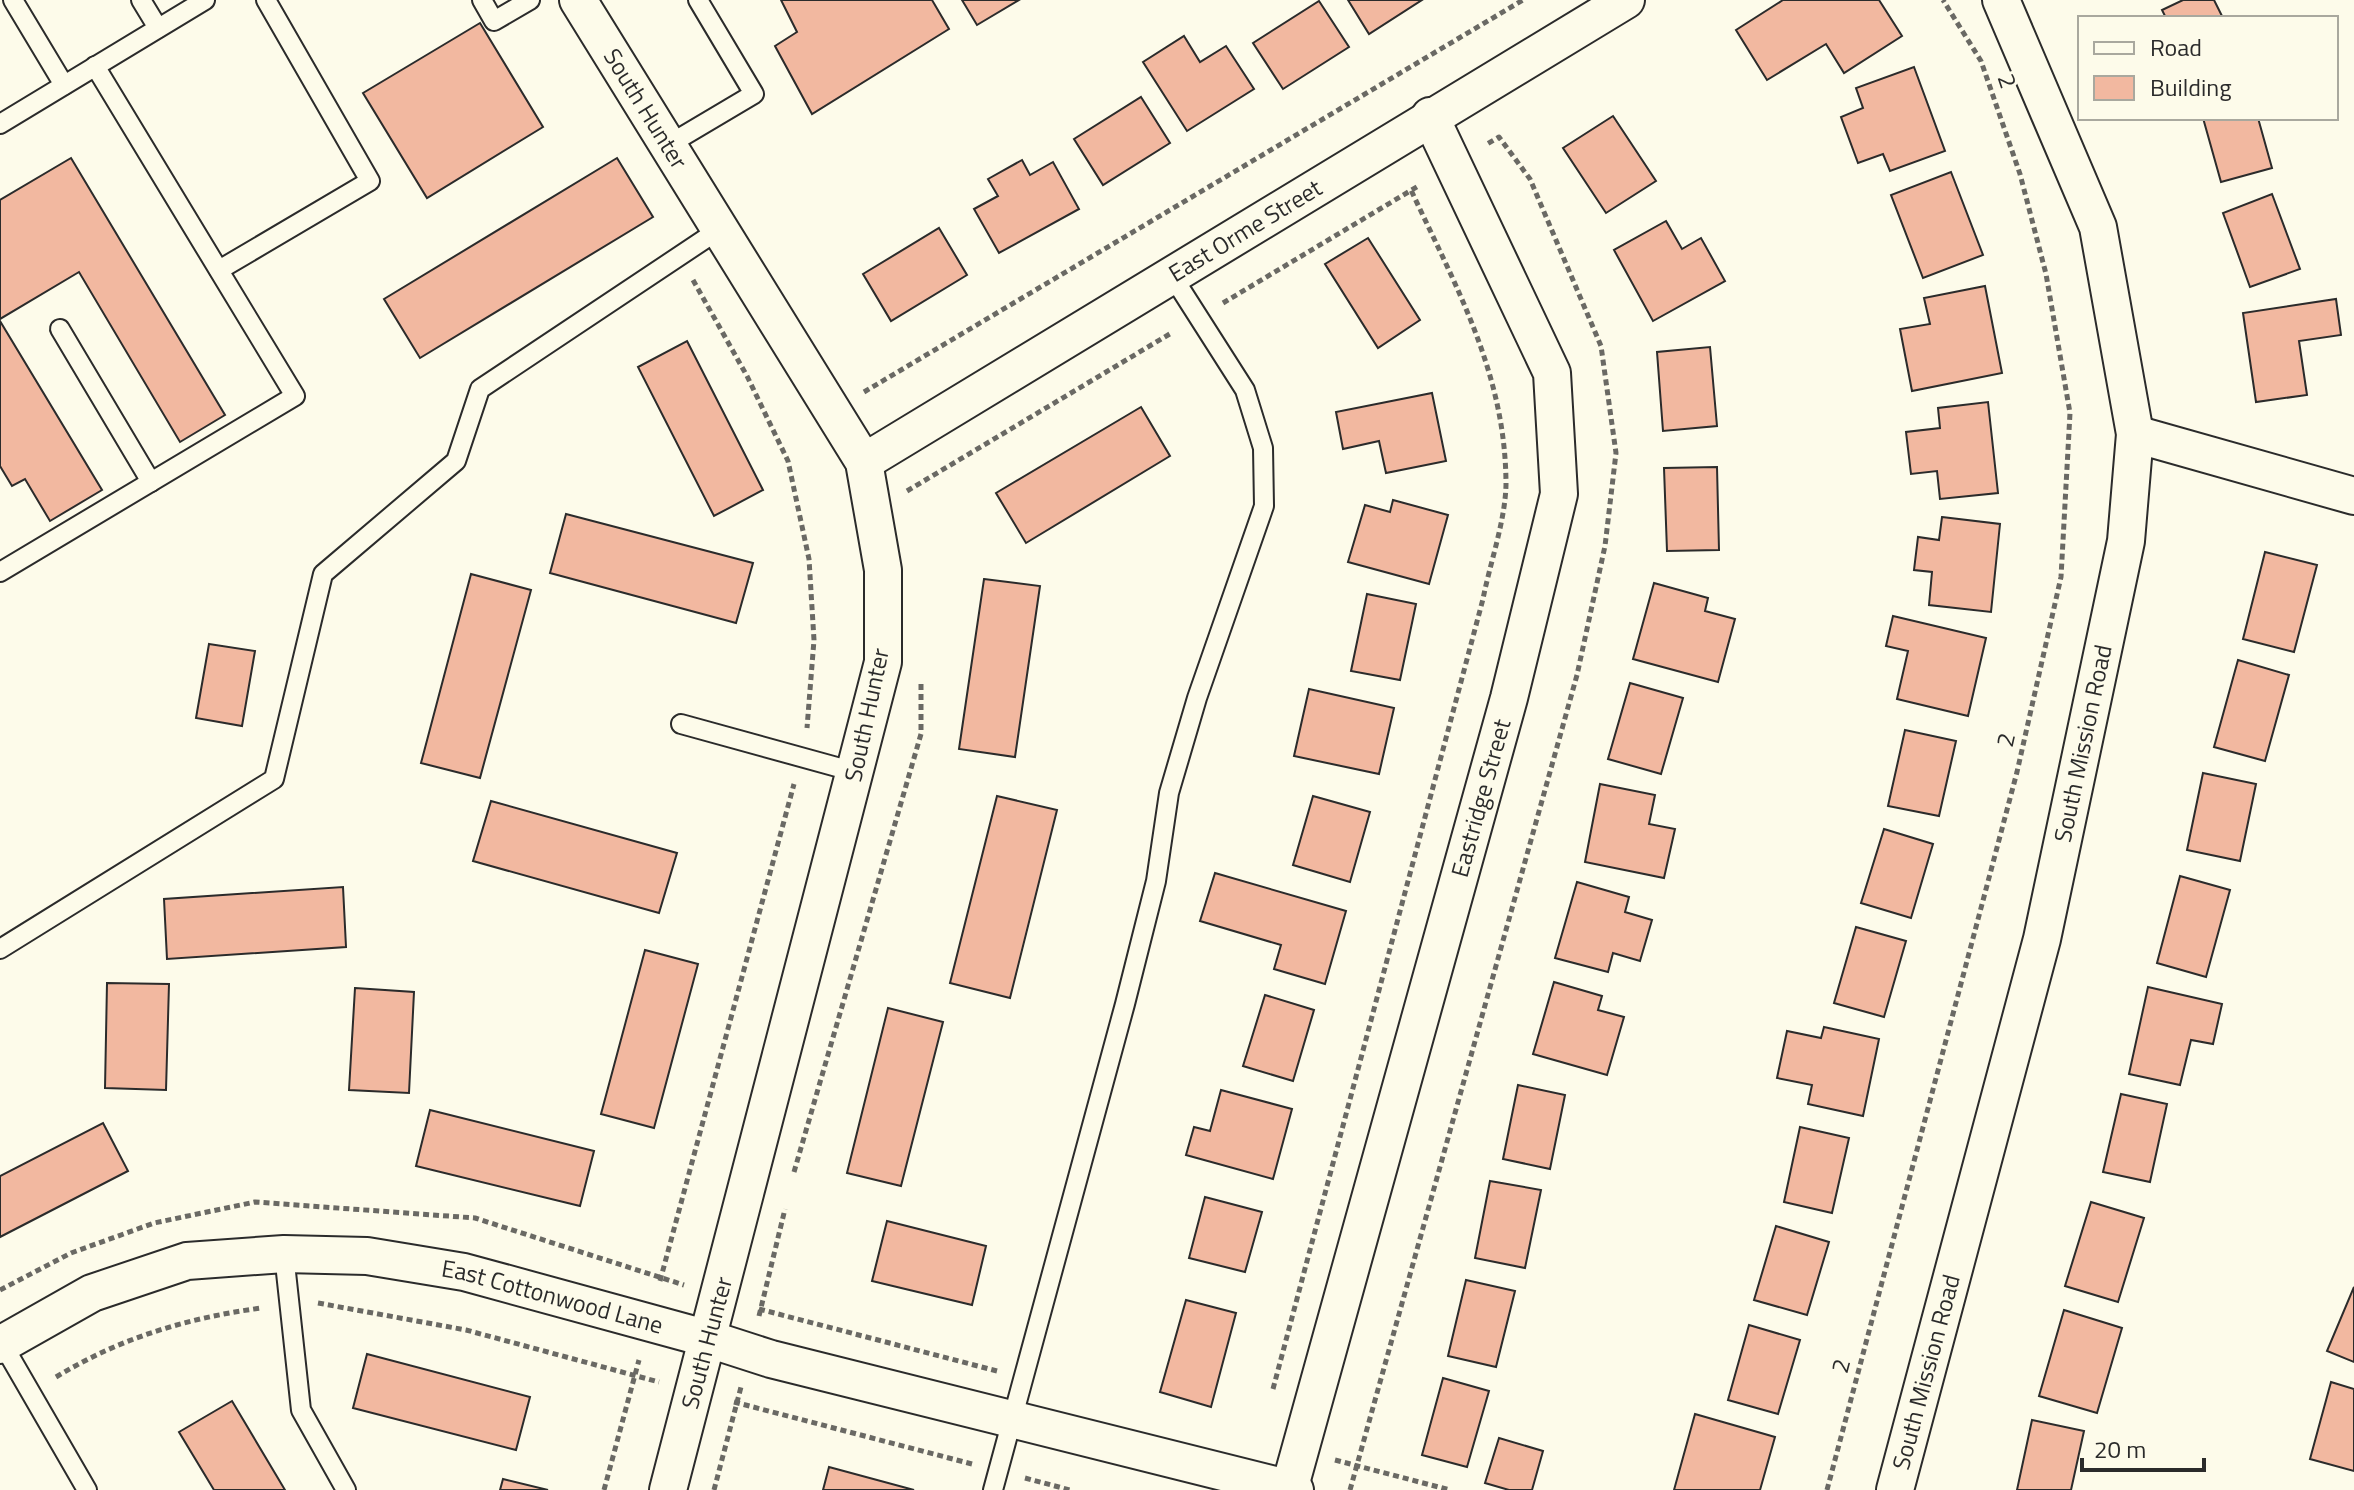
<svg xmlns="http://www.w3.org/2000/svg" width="2354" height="1490" font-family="'Titillium Web',sans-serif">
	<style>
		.building { fill: #f2b8a0; stroke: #2b2b2b; stroke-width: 2 }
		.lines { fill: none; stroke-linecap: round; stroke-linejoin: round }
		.lane-casing { stroke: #2b2b2b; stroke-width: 22 }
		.street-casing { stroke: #2b2b2b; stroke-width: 40 }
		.path { stroke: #6a6964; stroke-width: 5; stroke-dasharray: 6 4; stroke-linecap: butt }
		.lane { stroke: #fdfbea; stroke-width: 18 }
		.street { stroke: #fdfbea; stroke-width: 36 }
		.labels { text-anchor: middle; stroke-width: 6; stroke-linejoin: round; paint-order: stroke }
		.street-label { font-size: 24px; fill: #2b2b2b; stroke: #fdfbea }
	</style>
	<rect width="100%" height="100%" fill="#fdfbea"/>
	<g class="building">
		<path d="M781 0H932L949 29 812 114 775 46 797 32Z"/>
		<path d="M962 0H1019L977 25Z"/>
		<path d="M1348 0H1422L1369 34Z"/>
		<path d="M1783 0H1879L1902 36 1844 73 1826 44 1767 80 1736 30Z"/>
		<path d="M2183 0H2214L2223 18H2166L2162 10Z"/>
		<path d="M1319 1 1349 47 1283 89 1253 43Z"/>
		<path d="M480 23 543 127 427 198 363 93Z"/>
		<path d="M1184 36 1200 62 1226 46 1254 89 1187 131 1143 62Z"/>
		<path d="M1914 67 1945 151 1890 171 1883 154 1858 163 1841 117 1863 108 1856 88Z"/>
		<path d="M1141 97 1170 143 1103 185 1074 139Z"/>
		<path d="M1613 116 1656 181 1606 213 1563 148Z"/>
		<path d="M2203 118H2258L2272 168 2221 182Z"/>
		<path d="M71 158 225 415 180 442 79 272 0 319V200Z"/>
		<path d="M617 158 653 217 420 358 384 299Z"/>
		<path d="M1022 160 1030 175 1053 162 1079 209 999 253 974 209 998 196 988 179Z"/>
		<path d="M1951 172 1983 255 1923 278 1891 195Z"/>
		<path d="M2272 194 2300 269 2250 287 2223 213Z"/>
		<path d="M1666 221 1682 249 1701 238 1725 281 1653 321 1614 250Z"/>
		<path d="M939 228 967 275 891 321 863 274Z"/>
		<path d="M1368 238 1420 320 1378 348 1325 264Z"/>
		<path d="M1985 286 2002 373 1912 391 1900 329 1930 324 1924 298Z"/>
		<path d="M2336 299 2341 335 2299 341 2307 395 2256 402 2243 313Z"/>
		<path d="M0 321 102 490 50 521 25 479 12 486 0 466Z"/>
		<path d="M687 341 763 490 714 516 638 367Z"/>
		<path d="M1710 347 1717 426 1663 431 1657 352Z"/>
		<path d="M1432 393 1446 461 1386 473 1379 441 1343 449 1336 412Z"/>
		<path d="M1988 402 1998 493 1940 499 1937 471 1911 474 1906 432 1940 428 1938 408Z"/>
		<path d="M1141 407 1170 456 1026 543 996 493Z"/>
		<path d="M1717 467 1719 550 1667 551 1664 468Z"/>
		<path d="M1393 500 1448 515 1429 584 1348 562 1365 505 1390 512Z"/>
		<path d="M566 514 753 563 736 623 550 573Z"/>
		<path d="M1942 517 2000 524 1991 612 1929 605 1932 572 1914 570 1918 537 1939 540Z"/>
		<path d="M2265 552 2317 565 2294 652 2243 639Z"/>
		<path d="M471 574 531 590 480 778 421 763Z"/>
		<path d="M984 579 1040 586 1015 757 959 749Z"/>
		<path d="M1654 583 1708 598 1705 611 1735 619 1718 682 1633 659Z"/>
		<path d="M1367 594 1416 604 1400 680 1351 671Z"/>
		<path d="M1893 616 1986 638 1968 716 1897 699 1908 651 1886 646Z"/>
		<path d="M209 644 255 651 242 726 196 718Z"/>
		<path d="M2238 660 2289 675 2265 761 2214 747Z"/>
		<path d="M1630 683 1683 698 1661 774 1608 759Z"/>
		<path d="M1309 689 1394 708 1379 774 1294 756Z"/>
		<path d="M1905 730 1956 741 1939 816 1888 806Z"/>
		<path d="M2203 773 2256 784 2240 861 2187 850Z"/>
		<path d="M1600 784 1655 795 1649 824 1675 829 1664 878 1585 862Z"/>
		<path d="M997 796 1057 810 1010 998 950 983Z"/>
		<path d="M1313 796 1370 812 1350 882 1293 865Z"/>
		<path d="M491 801 677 853 659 913 473 861Z"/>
		<path d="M1884 829 1933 844 1911 918 1861 903Z"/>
		<path d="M1215 873 1346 911 1325 984 1274 969 1281 945 1200 921Z"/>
		<path d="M2180 876 2230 890 2206 977 2157 963Z"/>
		<path d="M1577 882 1629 897 1625 912 1652 920 1640 961 1613 953 1608 972 1555 958Z"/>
		<path d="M343 887 346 947 167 959 164 899Z"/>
		<path d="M1856 927 1906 941 1884 1017 1834 1003Z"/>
		<path d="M645 950 698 964 654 1128 601 1114Z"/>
		<path d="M1554 982 1602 996 1598 1010 1624 1017 1607 1075 1533 1054Z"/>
		<path d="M107 983 169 984 166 1090 105 1088Z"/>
		<path d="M2148 987 2222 1004 2213 1044 2191 1040 2180 1085 2129 1074Z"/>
		<path d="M355 988 414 992 409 1093 349 1090Z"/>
		<path d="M1265 995 1314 1010 1293 1081 1243 1066Z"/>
		<path d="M888 1008 943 1022 901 1186 847 1173Z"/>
		<path d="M1824 1027 1879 1039 1863 1116 1808 1104 1812 1085 1777 1078 1787 1031 1821 1038Z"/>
		<path d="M1518 1085 1565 1095 1550 1169 1503 1159Z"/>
		<path d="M1221 1090 1292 1109 1273 1179 1186 1155 1194 1127 1210 1131Z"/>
		<path d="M2121 1094 2167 1104 2150 1182 2103 1172Z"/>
		<path d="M430 1110 594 1151 580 1206 416 1166Z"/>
		<path d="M103 1123 128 1171 0 1237V1176Z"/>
		<path d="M1800 1127 1849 1138 1832 1213 1784 1202Z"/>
		<path d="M1490 1181 1541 1190 1525 1268 1475 1258Z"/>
		<path d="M1205 1197 1262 1212 1245 1272 1189 1258Z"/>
		<path d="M2091 1202 2144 1218 2118 1302 2065 1286Z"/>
		<path d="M887 1221 986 1246 972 1305 872 1281Z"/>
		<path d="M1776 1226 1829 1242 1807 1315 1754 1300Z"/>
		<path d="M1466 1280 1515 1291 1496 1367 1448 1356Z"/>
		<path d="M2354 1287V1362L2327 1351Z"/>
		<path d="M1186 1300 1236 1313 1211 1407 1160 1392Z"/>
		<path d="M2064 1310 2122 1328 2097 1413 2039 1396Z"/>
		<path d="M1749 1325 1800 1340 1778 1414 1728 1400Z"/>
		<path d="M367 1354 530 1397 516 1450 353 1408Z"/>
		<path d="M1443 1378 1489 1391 1467 1467 1422 1455Z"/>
		<path d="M2331 1382 2354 1389V1471L2310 1459Z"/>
		<path d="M232 1401 285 1490H214L179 1432Z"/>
		<path d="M1695 1414 1775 1437 1760 1490H1674Z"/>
		<path d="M2032 1420 2084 1431 2071 1490H2017Z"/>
		<path d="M1499 1438 1543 1451 1532 1490H1509L1485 1483Z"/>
		<path d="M829 1467 914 1490H823Z"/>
		<path d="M503 1479 548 1490H500Z"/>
	</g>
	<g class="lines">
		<g class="lane-casing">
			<g id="lane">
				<path d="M13 0 64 85"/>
				<path d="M141 0 158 28"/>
				<path d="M482 0 494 21 530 0"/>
				<path d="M0 124 205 0"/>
				<path d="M668 145 754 94 698 0"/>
				<path d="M219 270 370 181 266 0"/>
				<path d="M60 329 151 482"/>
				<path d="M0 572 295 396 95 66"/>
				<path d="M681 724 855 772"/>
				<path d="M0 949 274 779 323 574 456 461 480 389 720 229"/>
				<path d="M284 1254 301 1410 346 1490"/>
				<path d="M2 1343 87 1490"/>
				<path d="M993 1490 1125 1004 1156 881 1169 793 1197 698 1264 506 1263 448 1245 390 1171 274"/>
			</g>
		</g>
		<g class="street-casing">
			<g id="street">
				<path id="s1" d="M578 0 864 462 883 570V662L668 1490"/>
				<path d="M2135 434 2354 496"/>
				<path id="s2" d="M864 462 1626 0"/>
				<path id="s3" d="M0 1345 92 1293 187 1261 284 1254 367 1256 464 1272 709 1339 771 1359 1295 1490"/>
				<path id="s4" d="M1289 1490 1509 698 1559 494 1552 373 1430 116"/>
				<path id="s5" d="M1895 1490 2042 939 2126 541 2135 434 2098 227 2001 0"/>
			</g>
		</g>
		<g class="path">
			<path d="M693 280 747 376 788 461 809 559 814 640 807 728"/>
			<path d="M1223 303 1420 185"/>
			<path d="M864 392 1523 0"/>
			<path d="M907 491 1173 332"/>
			<path d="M794 1172 921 734V680"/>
			<path d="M660 1281 794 784"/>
			<path d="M0 1290 71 1253 154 1223 255 1202 475 1218 684 1285"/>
			<path d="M318 1303 466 1330 659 1382"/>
			<path d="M759 1309 997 1371"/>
			<path d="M759 1316 785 1209"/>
			<path d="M56 1377C120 1338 187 1318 261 1308"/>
			<path d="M1273 1389 1483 599C1490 563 1505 522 1506 485 1506 374 1456 287 1411 190"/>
			<path d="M734 1402 972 1464"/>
			<path d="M1335 1460 1450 1490"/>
			<path d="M1025 1478 1070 1490"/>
			<path d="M604 1490 639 1360"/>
			<path d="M714 1490 741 1387"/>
			<path d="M1350 1490 1577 675 1605 546 1616 453 1601 346 1530 179 1499 137 1487 144"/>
			<path d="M1827 1490 2017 772 2061 577 2070 413 2046 274 2020 174 1981 61 1943 0"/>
		</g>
		<use href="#lane" class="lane"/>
		<use href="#street" class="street"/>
	</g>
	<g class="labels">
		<g class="street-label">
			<text transform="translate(2007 81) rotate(71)" y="8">2</text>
			<text dy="8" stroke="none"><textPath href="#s1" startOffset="128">South Hunter</textPath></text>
			<text dy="8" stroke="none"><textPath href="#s2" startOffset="446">East Orme Street</textPath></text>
			<text transform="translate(867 715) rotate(-78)" y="8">South Hunter</text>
			<text transform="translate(2006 740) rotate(-77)" y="8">2</text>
			<text dy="8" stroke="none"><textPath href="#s5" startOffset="770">South Mission Road</textPath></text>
			<text dy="8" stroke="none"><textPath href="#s4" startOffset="718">Eastridge Street</textPath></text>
			<text dy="8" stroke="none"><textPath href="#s3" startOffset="576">East Cottonwood Lane</textPath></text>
			<text transform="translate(707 1343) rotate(-75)" y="8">South Hunter</text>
			<text transform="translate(1841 1366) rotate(-75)" y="8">2</text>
			<text dy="8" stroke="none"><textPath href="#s5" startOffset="122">South Mission Road</textPath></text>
		</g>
	</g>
	<rect x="2078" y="16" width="260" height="104" fill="#fdfbea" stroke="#a9a89e" stroke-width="2"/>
	<rect x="2094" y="42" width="40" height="12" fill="#fdfbea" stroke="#a9a89e" stroke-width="2"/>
	<text x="2150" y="56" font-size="24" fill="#2b2b2b">Road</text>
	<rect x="2094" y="76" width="40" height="24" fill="#f2b8a0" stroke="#a9a89e" stroke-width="2"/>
	<text x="2150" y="96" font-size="24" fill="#2b2b2b">Building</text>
	<path d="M2082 1458v12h122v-12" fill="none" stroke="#2b2b2b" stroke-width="4"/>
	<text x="2094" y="1458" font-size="24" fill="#2b2b2b" stroke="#fdfbea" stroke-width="6" paint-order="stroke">20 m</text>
</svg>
